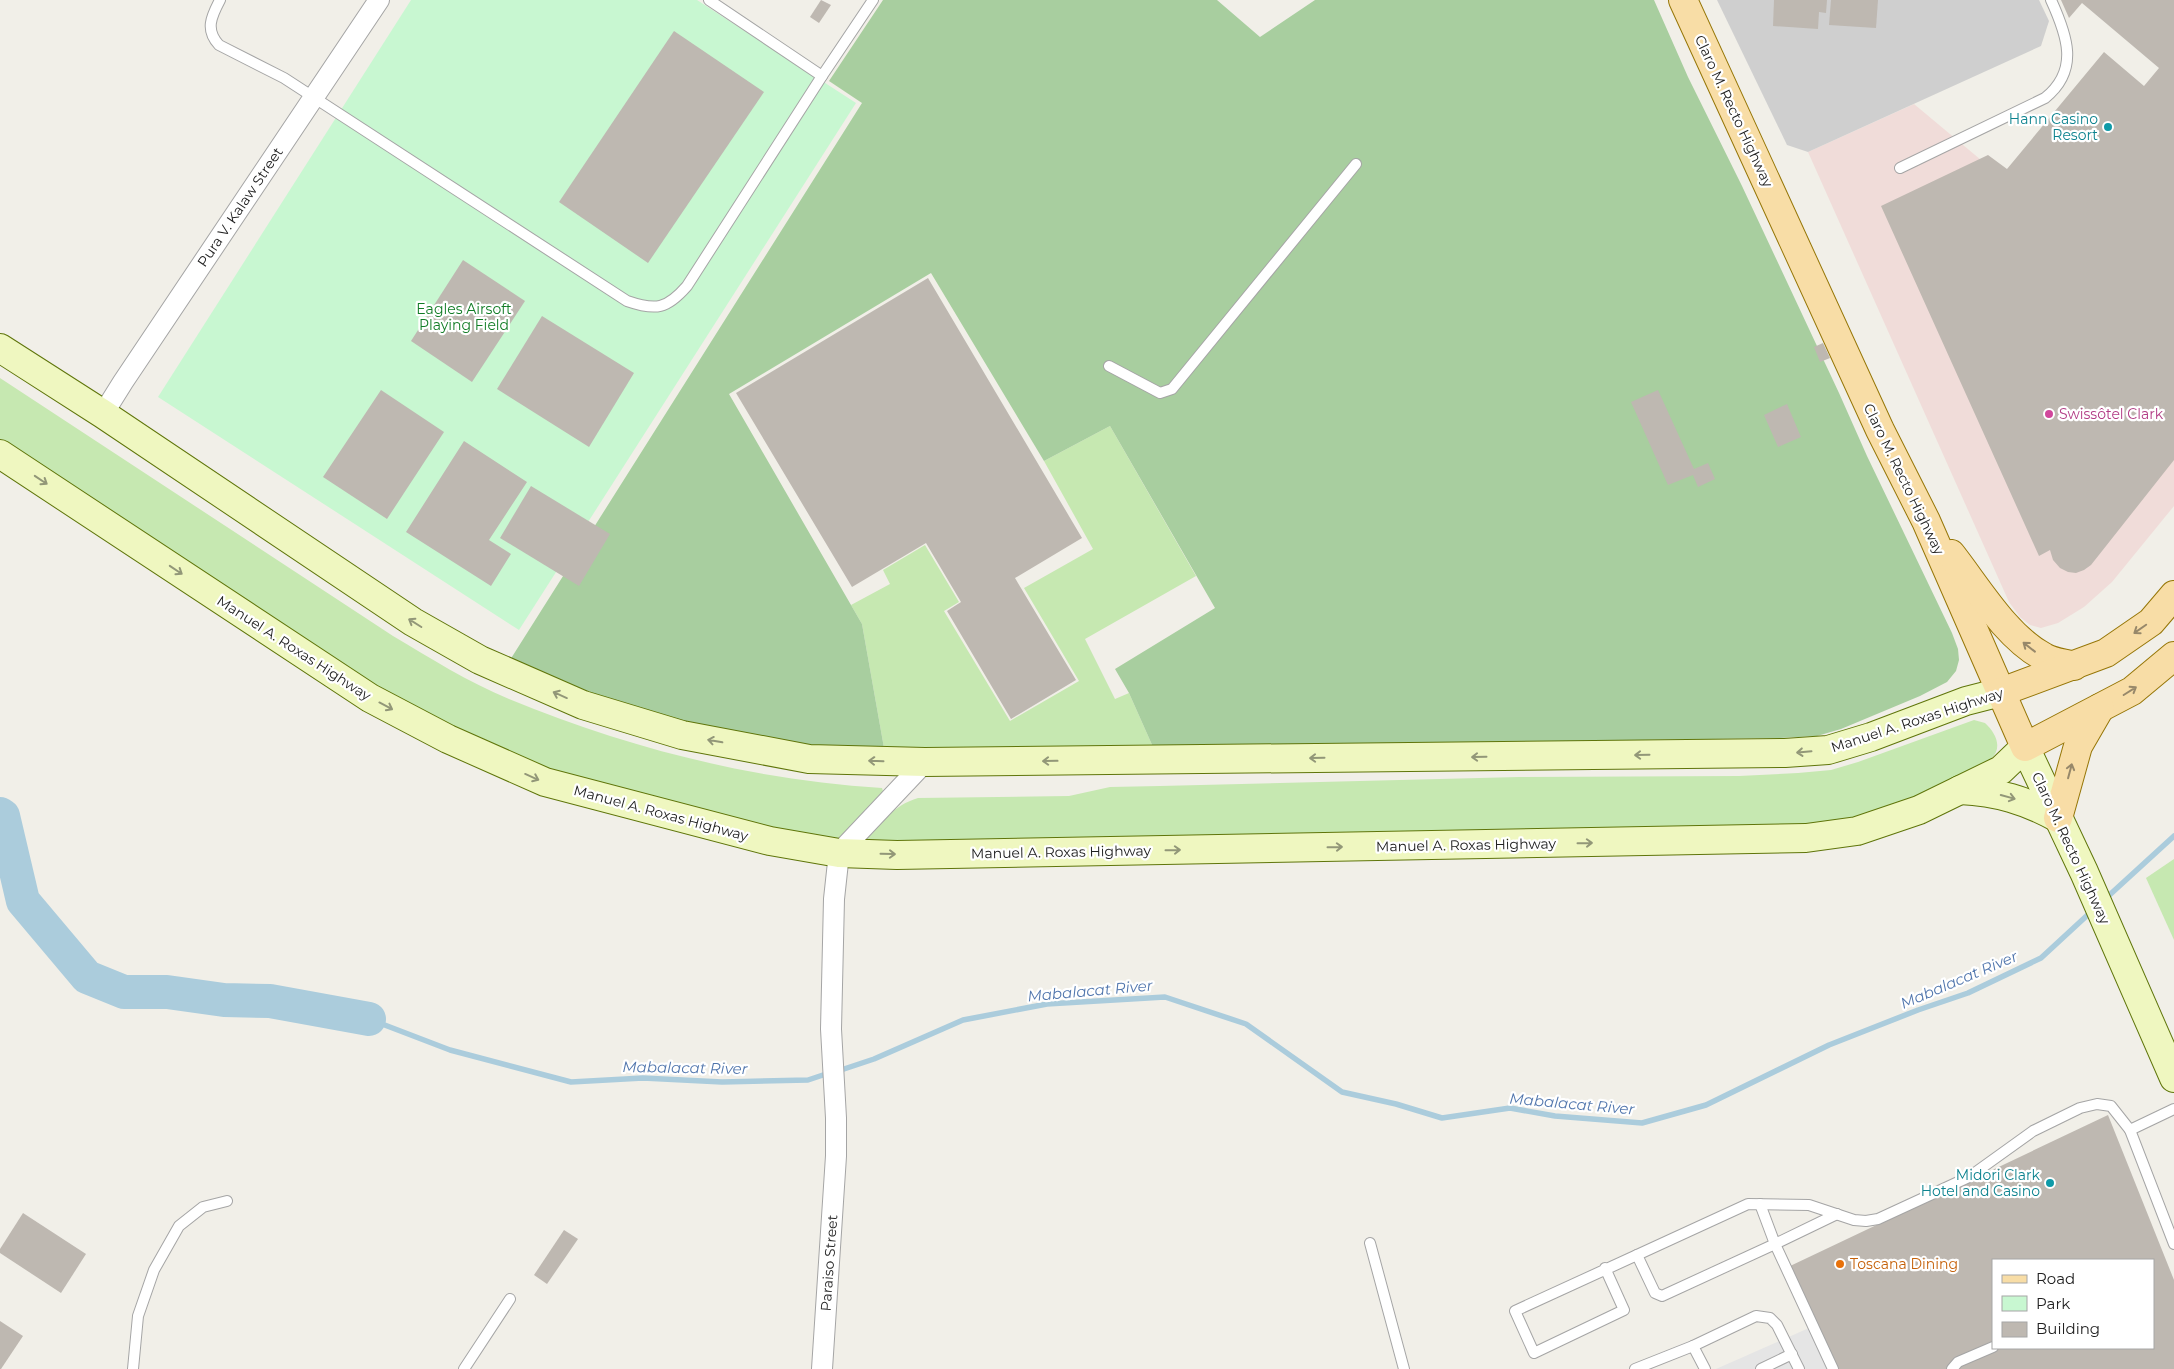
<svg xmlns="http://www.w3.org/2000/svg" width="2174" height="1369" font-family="Montserrat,sans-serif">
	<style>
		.commercial { fill: #f0dcd9 }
		.religious { fill: #cfcfcf }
		.grass { fill: #c6e8b1 }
		.forest { fill: #a8ce9f }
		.park { fill: #c8f7d1 }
		.parking { fill: #e5e5e5 }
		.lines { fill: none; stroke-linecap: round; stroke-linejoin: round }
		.stream { stroke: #abccdc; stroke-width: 5.5 }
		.river { stroke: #abccdc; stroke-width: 34 }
		.building { fill: #beb8b1; fill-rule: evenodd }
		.lane-casing { stroke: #a5a5a5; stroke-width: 12 }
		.street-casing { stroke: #a5a5a5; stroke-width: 22 }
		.secondary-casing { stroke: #5f750a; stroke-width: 30 }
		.primary-casing { stroke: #967607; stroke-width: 30 }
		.lane { stroke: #fff; stroke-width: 10 }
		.street { stroke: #fff; stroke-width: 20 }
		.secondary { stroke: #eff7c0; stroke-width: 28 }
		.primary { stroke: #f8dda6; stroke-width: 28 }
		.oneway { stroke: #929778 }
		.oneway2 { stroke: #97886a }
		.culture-dot { fill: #0f9aa8; stroke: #fff; stroke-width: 2 }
		.hotel-dot { fill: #d1479c; stroke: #fff; stroke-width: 2 }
		.food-dot { fill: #e8710a; stroke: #fff; stroke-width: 2 }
		.labels { text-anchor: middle; stroke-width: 4.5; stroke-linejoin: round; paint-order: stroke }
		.street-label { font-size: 14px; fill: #212121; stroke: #fff }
		.culture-label { font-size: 14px; fill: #0d838f; stroke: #fff; text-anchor: end }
		.park-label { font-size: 14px; fill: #117c25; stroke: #fff }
		.hotel-label { font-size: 14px; fill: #b23c85; stroke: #fff; text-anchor: start }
		.food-label { font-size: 14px; fill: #c56008; stroke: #fff; text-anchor: start }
		.water-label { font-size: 15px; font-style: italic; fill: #5176ad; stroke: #fff }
	</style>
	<rect width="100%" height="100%" fill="#f1efe8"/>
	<path class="commercial" d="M1914 104 2174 321V506L2112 582 2084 607 2058 623 2041 628 2030 625 2020 617 2009 602 1808 152Z"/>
	<path class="religious" d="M1717 0H2039L2049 21 2041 46 1808 152 1787 145Z"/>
	<g class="grass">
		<path d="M0 378 393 636C430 658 468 682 509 699 628 748 753 780 882 788L883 791 861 822 840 838 827 839 626 800 429 721 0 444Z"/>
		<path d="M1110 426 1196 576 1085 639 1115 699 1129 693 1153 747 884 748 862 624 851 605 890 584 883 570 925 545 959 602 944 611 1010 721 1079 681 1024 588 1093 549 1044 461Z"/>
		<path d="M1974 720 1985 723C1996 733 2003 748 1991 759L1908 802 1823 828 862 843C879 824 894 805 918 798L1069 796 1110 787 1160 786 1519 777 1739 776 1798 773 1831 770 1858 762Z"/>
		<path d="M2174 859V940L2146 878Z"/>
	</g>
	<path class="forest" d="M883 0H1217L1260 37 1315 0H1654L1688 77 1742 186 1839 393 1867 456 1952 633 1958 649 1959 660 1956 671 1947 682 1920 696 1841 729 1817 736 1780 738 1153 747 1129 693 1115 669 1215 608 1110 426 1044 461 931 273 729 394 862 624 884 748 804 745 693 725 563 686 510 660 862 103 829 81Z"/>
	<path class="park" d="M411 0H697L856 103 519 630 158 397Z"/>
	<path class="parking" d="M1809 1328 1827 1369H1716Z"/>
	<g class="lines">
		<g class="stream">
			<path d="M2104 900 2174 836"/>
			<path d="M369 1019 450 1050 571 1082 643 1078 722 1082 808 1080 829 1073"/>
			<path d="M838 1071 874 1059 963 1020 1047 1004 1165 997 1246 1024 1342 1092 1396 1104 1442 1118 1510 1108 1555 1116 1642 1123 1706 1105 1829 1045 1918 1010 1968 993 2041 958 2093 910"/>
		</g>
		<path class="river" d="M0 814 3 816 23 901 87 977 124 992H167L224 1000 270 1001 369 1019"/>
	</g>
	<g class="building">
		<path d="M821 0 831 5 819 23 810 17Z"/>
		<path d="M1774 0H1827L1826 13 1819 12 1818 29 1773 26Z"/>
		<path d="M1831 0H1878L1876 28 1829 25Z"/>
		<path d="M2061 0H2174V460L2091 565 2084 570 2076 573 2068 572 2060 568 2053 560 2050 550 2039 556 1881 206 1988 155 2007 169 2104 52 2144 86 2159 68 2082 3 2069 18Z"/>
		<path d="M674 31 764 92 648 263 559 202Z"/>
		<path d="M463 260 525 301 472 382 411 341Z"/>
		<path d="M928 278 1082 538 1015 578 1076 680 1011 719 947 611 961 602 926 543 852 587 736 393Z"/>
		<path d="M542 316 634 373 589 447 497 389Z"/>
		<path d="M1823 343 1830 358 1820 362 1814 347Z"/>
		<path d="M381 390 444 432 387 519 323 477Z"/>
		<path d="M1658 390 1694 469 1708 463 1715 479 1698 487 1693 475 1668 485 1631 402Z"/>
		<path d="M1787 404 1801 437 1778 447 1764 415Z"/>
		<path d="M464 441 527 482 489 540 511 554 491 586 406 532Z"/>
		<path d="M531 486 610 534 579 586 500 538Z"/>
		<path d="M2108 1115 2174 1280V1369H1832L1788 1267ZM1993 1260H2153V1348H1993Z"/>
		<path d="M23 1213 86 1254 61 1293 0 1253V1249Z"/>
		<path d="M564 1230 578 1239 547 1284 534 1275Z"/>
		<path d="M0 1321 23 1336 1 1369H0Z"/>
	</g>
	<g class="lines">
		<g class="lane-casing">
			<g id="lane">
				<path d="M220 0C211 17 205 30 219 45L284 78 627 301C656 311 667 309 687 286L822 76"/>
				<path d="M709 0 822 76 873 0"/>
				<path d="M1900 168 2045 98C2080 70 2067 35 2051 0"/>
				<path d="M1109 366 1160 393 1172 389 1356 164"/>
				<path d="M2130 1130 2174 1244"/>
				<path d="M1760 1204 1775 1244 1837 1214"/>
				<path d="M1370 1243 1404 1369"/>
				<path d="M1637 1255 1748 1204 1809 1205 1854 1220 1866 1221 1878 1219 1969 1177 2033 1131 2080 1108 2097 1104 2111 1106 2130 1130 2174 1109"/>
				<path d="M1605 1268 1624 1310 1534 1353 1515 1311 1637 1255 1655 1293 1662 1296 1775 1244 1833 1369"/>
				<path d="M1693 1346 1756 1316 1770 1318 1777 1325 1799 1369"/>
				<path d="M133 1369 138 1316 154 1270 179 1226 203 1207 227 1201"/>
				<path d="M464 1369 510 1299"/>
				<path d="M1635 1369 1693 1346 1705 1369"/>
				<path d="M1761 1369 1792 1354"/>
				<path d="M1952 1369 1958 1362 1993 1347"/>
			</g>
		</g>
		<g class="street-casing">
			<g id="street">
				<path d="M103 414 123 382 379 0"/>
				<path d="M822 1369 836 1156V1118L831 1029 834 899 839 853 925 762"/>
			</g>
		</g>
		<g class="secondary-casing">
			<g id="secondary">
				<path d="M0 348 103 414 413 622 480 660 583 705 682 735 809 759 925 762 1785 753 1828 750 1871 737 1966 701 2001 692"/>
				<path d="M0 454 370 698 448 739 545 782 770 841 839 853 897 855 1806 838 1857 831 1919 810 2001 770 2025 747 2084 872 2174 1078"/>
				<path d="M1960 790C1998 792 2025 800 2058 818"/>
			</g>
		</g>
		<g class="primary-casing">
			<g id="primary">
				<path d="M1683 0 1880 430 1926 521 2025 747 2132 691 2174 656"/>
				<path d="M1951 554C1977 587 2006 637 2044 657 2052 662 2064 663 2074 666"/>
				<path d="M2001 692 2106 653 2151 622 2174 595"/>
				<path d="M2058 818 2078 746 2100 708"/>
			</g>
		</g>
		<use href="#lane" class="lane"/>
		<use href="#street" class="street"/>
		<use href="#secondary" class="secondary"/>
		<use href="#primary" class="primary"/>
	</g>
	<defs><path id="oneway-shaft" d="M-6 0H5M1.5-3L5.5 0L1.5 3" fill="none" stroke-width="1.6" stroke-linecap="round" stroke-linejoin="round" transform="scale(1.25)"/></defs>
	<g class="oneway">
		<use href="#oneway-shaft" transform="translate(41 480) rotate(34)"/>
		<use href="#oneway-shaft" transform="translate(176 570) rotate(34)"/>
		<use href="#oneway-shaft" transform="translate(415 623) rotate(-148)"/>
		<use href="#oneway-shaft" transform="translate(560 695) rotate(-156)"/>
		<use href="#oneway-shaft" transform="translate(386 706) rotate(28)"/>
		<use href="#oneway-shaft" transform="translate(715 741) rotate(-170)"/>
		<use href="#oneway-shaft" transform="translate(1804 752) rotate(175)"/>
		<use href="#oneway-shaft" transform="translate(1642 755) rotate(179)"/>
		<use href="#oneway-shaft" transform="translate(1479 757) rotate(179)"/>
		<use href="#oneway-shaft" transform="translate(1317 758) rotate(179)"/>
		<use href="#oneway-shaft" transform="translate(876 761) rotate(-178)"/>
		<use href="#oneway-shaft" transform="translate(1050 761) rotate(179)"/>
		<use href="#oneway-shaft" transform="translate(532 777) rotate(24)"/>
		<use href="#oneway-shaft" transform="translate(2008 797) rotate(15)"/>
		<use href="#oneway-shaft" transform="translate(1585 843) rotate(-1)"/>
		<use href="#oneway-shaft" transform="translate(1335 847) rotate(-1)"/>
		<use href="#oneway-shaft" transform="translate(1173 850) rotate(-1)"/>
		<use href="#oneway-shaft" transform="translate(888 854) rotate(1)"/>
	</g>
	<g class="oneway2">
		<use href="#oneway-shaft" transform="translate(2140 629) rotate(145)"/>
		<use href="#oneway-shaft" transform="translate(2029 647) rotate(-142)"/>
		<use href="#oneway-shaft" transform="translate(2130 691) rotate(-32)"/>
		<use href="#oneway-shaft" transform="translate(2070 771) rotate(-75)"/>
	</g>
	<g class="culture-dot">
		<circle cx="2108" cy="127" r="5"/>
		<circle cx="2050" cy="1183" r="5"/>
	</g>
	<circle class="hotel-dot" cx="2049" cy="414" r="5"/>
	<circle class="food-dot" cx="1840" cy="1264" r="5"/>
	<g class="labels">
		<g class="street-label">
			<text transform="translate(1734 111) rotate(65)" y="5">Claro M. Recto Highway</text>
			<text transform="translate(240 207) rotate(-56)" y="5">Pura V. Kalaw Street</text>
			<text transform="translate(1904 479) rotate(64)" y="5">Claro M. Recto Highway</text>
			<text transform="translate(294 648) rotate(33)" y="5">Manuel A. Roxas Highway</text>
			<text transform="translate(1917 720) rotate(-18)" y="5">Manuel A. Roxas Highway</text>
			<text transform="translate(661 813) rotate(15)" y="5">Manuel A. Roxas Highway</text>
			<text transform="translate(1466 845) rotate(-1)" y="5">Manuel A. Roxas Highway</text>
			<text transform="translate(2071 848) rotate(65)" y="5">Claro M. Recto Highway</text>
			<text transform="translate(1061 852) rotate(-1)" y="5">Manuel A. Roxas Highway</text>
			<text transform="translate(829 1263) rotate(-86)" y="5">Paraiso Street</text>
		</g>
		<g class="culture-label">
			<text x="2098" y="124">Hann Casino<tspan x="2098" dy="16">Resort</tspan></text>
			<text x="2040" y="1180">Midori Clark<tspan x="2040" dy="16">Hotel and Casino</tspan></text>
		</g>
		<g class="park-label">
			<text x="464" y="314">Eagles Airsoft<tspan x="464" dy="16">Playing Field</tspan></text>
		</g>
		<g class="hotel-label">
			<text x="2059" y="419">Swissôtel Clark</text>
		</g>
		<g class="food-label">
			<text x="1850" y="1269">Toscana Dining</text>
		</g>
		<g class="water-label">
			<text transform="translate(1959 980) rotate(-23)" y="5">Mabalacat River</text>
			<text transform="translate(1090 991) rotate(-5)" y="5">Mabalacat River</text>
			<text transform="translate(685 1068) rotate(1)" y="5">Mabalacat River</text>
			<text transform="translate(1572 1104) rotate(5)" y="5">Mabalacat River</text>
		</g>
	</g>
	<rect x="1992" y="1259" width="162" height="90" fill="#ffffff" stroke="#a6a6a6"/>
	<rect x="2002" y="1275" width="25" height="8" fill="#f8dda6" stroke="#a6a6a6"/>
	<text x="2036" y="1284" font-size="15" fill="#212121">Road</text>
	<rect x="2002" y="1296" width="25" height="15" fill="#c8f7d1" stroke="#a6a6a6"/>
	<text x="2036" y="1309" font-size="15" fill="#212121">Park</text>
	<rect x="2002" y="1322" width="25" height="15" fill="#beb8b1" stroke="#a6a6a6"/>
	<text x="2036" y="1334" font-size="15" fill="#212121">Building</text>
</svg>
